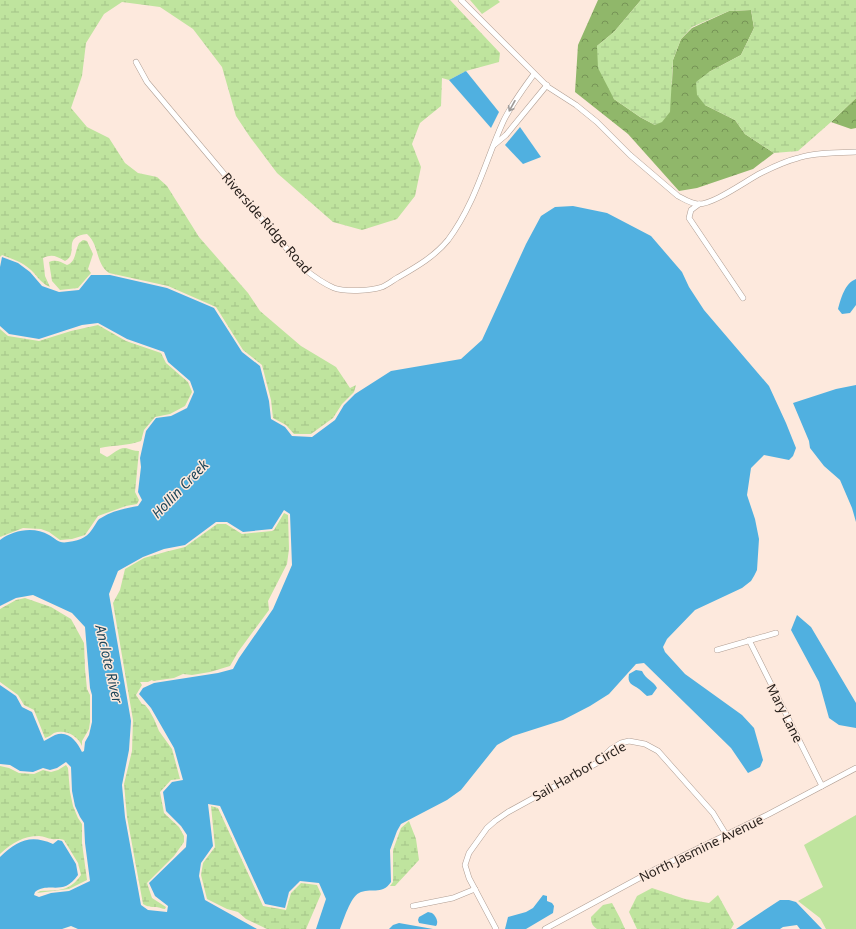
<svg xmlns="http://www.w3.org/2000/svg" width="856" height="929" font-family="'Noto Sans',sans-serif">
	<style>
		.green { fill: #bfe49e }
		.forest { fill: url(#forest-crowns) }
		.wetland { fill: url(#wetland-marsh) }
		.water { fill: #50b0e0; fill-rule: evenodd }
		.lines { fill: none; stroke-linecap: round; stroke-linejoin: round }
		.minor-casing { stroke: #b09e93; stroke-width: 6 }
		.minor { stroke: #fff; stroke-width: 5 }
		.oneway { stroke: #9e9b99 }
		.labels { text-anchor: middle; stroke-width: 3; stroke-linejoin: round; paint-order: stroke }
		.street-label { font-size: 13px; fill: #27201c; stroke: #fde9dd }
		.water-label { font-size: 14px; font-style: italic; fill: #1d465a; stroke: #fde9dd }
	</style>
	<defs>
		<pattern id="forest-crowns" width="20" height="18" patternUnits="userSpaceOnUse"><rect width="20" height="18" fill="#90b76a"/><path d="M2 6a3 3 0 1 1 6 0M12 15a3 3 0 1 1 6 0" fill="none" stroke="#769456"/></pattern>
		<pattern id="wetland-marsh" width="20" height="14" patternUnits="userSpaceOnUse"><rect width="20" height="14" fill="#bfe49e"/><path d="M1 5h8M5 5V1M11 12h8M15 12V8" fill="none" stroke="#a4c388"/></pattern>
	</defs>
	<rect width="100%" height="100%" fill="#fde9dd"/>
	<path class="green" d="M856 815V929H826L820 918 798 901 823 887 804 845Z"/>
	<g class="forest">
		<path d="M598 0H641L614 32 597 46 614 99 640 117 655 125 672 83 673 60 681 39 692 28 729 11 751 10 754 28 741 55 709 72 705 105 735 120 745 134 774 153 753 169 697 188 679 191 628 134 575 92 578 45Z"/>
		<path d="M856 98V128L851 129 831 122Z"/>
	</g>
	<g class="wetland">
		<path d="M0 0H450L500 53 499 62 466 71 449 80 442 78 441 106 420 123 412 144 421 167 415 196 397 219 362 230 333 222 277 173 250 137 236 116 222 67 193 29 160 7 122 2 104 14 86 43 82 76 71 108 87 127 109 138 125 163 138 173 157 177 167 186 199 237 248 293 260 311 301 346 336 367 350 388 356 385 354 392 342 404 333 418 311 434H294L286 425 273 418 271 400 262 365 243 350 216 307 168 286 109 273C95 263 100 246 87 234 61 237 80 253 65 261 56 256 52 254 43 258L45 276 50 287C41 283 38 277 31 270 22 262 13 259 2 255L0 257Z"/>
		<path d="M470 0H498L500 2 482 14Z"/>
		<path d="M641 0H856V98L831 122 798 151 774 153 745 134 735 120 705 105 697 95 696 82 709 72 741 55 754 28 751 10 729 11 692 27 681 39 673 60 670 112 662 122 655 125 640 117 614 99 598 68 597 46 614 32Z"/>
		<path d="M83 240 87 241 93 254 88 269 91 273 78 288 60 290 52 281 49 262C56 259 61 262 67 265 76 262 75 251 79 243Z"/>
		<path d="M98 325 126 341 161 353 166 363 188 382 192 392 185 406 170 414 155 417 144 430 141 441C128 446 114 445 100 448V453L107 457C113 454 119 447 126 448 130 449 134 451 139 451L135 492 139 500 137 504 126 506 98 516 85 535 72 539 60 540 49 532 41 529 23 528 0 537V329L8 336 39 341 71 331Z"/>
		<path d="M284 513 288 515 289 549 287 564 268 601 269 610 238 652 230 666 210 672 192 675 183 674 174 678 153 681 152 680 148 682H140L142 685 136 695 142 704 145 705 149 710 154 719 159 731 172 749 180 779 171 780 160 792 164 813 179 827 184 836V842L174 856 147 883 152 898 166 907 165 909C162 909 159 907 156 907 150 907 148 907 143 904L127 817 124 784 132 751 133 720 113 603 120 590 125 569 144 558 165 552 185 547 217 524H226L242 534 272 531 274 530Z"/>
		<path d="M25 598 51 607 71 619 84 643 85 669 87 689 90 695V722L89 729 82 741V746C78 736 65 729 54 733 51 735 49 737 45 738L34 710 24 705 18 695 0 682V609L16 600Z"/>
		<path d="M66 765 68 768 70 792 73 806 78 818 82 824V843L87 880 69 889 37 893 40 891C59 890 69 892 81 875L78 863 64 840C58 838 56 840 52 839 48 839 44 836 39 836 23 836 12 843 0 854V766L9 768 19 773 34 774 43 770 51 772 58 770Z"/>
		<path d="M211 806 218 808 263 906 286 910 291 893 301 883 317 885 321 894 306 929H267L246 919 238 912 227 909 207 899 201 875 203 863 215 847Z"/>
		<path d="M409 821 416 839 419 860 395 886H390L393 882V850L401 828Z"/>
		<path d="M652 888 685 899 709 903 718 895 734 924 731 929H637L629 912 637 896Z"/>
		<path d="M612 903 620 918 625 929H597C592 926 591 922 591 917L603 905Z"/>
	</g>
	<g class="water">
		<path d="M466 71 499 112 491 128 449 80Z"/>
		<path d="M520 127 541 157 523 164 505 145Z"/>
		<path d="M573 206 607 213 651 236 682 272 689 287 704 310 769 386 786 423 796 448 793 456 789 460 764 455 751 468 747 495 755 519 759 539 757 570 754 576 751 581 742 588 695 610 667 639 663 647 665 652 685 674 742 715 754 728 763 760 760 767 748 773 731 748 644 663 636 664 609 694 590 706 563 720 513 736 497 745 461 790 447 800 401 824 397 831 390 850 391 882C382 896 370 887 359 893 350 898 344 919 340 929H316L326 899 319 883 300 881 289 892 285 908 265 904 220 806 208 804 213 846 201 863 199 876 205 900 257 929H78L71 926 62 929H0V857C17 841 30 834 53 844L58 840 62 841 76 864 78 875C63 897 50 881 35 892L34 895 39 897 51 893 69 891 90 881 85 843 84 823 80 817 75 806 72 791 71 767 66 762 57 768 50 770 43 768 33 772 20 771 10 765 0 764V685L16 696 22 707 32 712 44 741C48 739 51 737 55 735 69 730 77 742 82 752L84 751 85 742 89 735 92 722V695L90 688 85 627 72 613 33 595 16 598 0 606V540C13 530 34 526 49 535 56 539 59 544 68 542 82 540 88 537 95 525 97 522 98 519 101 518 112 511 126 508 138 506L142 500 138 492 141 467 140 458 146 431 156 418 171 416 187 408 194 392 190 381 168 362 164 352 127 339 98 323 82 325 39 339 9 334 0 326V267L2 257 18 263 30 272 42 286 59 292 79 290 91 275H110L167 288 214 308 242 352 260 366 269 401 271 419 285 427 292 436 312 437 335 420 344 405 355 394 391 371 461 359 482 340 526 244 541 216 555 207ZM284 510 290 514 292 565 273 609 239 658 233 669 218 673 154 683 143 688 139 694 151 708 174 748 183 780 172 782 163 792 166 811 181 826 187 835 186 847 149 883 155 896 168 906 167 912 148 910 141 905 125 817 122 785 129 750 131 721 109 594 118 571 143 557 164 549 185 545 216 522H227L243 532 272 529Z"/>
		<path d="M856 279V305L850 313 842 314 838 309C841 298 845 283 856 279Z"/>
		<path d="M856 385V522L852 508 840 480 824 466 810 448 809 441 793 403 836 389Z"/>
		<path d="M797 615 811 627 856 703V728L839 725 829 718 819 682 791 630Z"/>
		<path d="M636 670 642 671C646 680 654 681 657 688L652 695 647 696C644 694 642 691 639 689 632 684 627 684 629 674Z"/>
		<path d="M543 895 547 896V901L552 903 554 906 553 913 526 929H505L508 917 526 912 533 908Z"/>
		<path d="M780 900H789L796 902 822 929H800L797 925 783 927 780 929H736Z"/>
		<path d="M428 912 432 913C436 916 439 922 436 926L419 923 418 920 419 917Z"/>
		<path d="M399 923 433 929H389L393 925Z"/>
	</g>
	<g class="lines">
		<g class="minor-casing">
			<g id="minor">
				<path d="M461 0 548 87 576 105 597 122 630 155 678 196C684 199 691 204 698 204 713 205 747 180 761 173 773 167 786 161 798 158 816 152 837 153 856 152"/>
				<path d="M136 62 147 82 303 268C313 276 322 283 334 288 345 292 370 291 382 287 387 285 392 281 397 278 416 267 434 257 448 240 475 204 485 162 503 122 511 105 523 89 534 74"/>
				<path d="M494 145 506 135 547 85"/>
				<path d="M699 204 691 210 689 218 743 298"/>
				<path d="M749 640 822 786"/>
				<path d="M717 650 776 633"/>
				<path d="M413 906 453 898 475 889"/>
				<path d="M496 929 469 878 465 865 469 853 487 828 495 821 508 812 597 763 611 749 621 743 629 741 645 744 658 751 713 813 727 836"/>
				<path d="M545 929 656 869 769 814 856 768"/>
			</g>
		</g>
		<use href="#minor" class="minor"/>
	</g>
	<defs><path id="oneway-shaft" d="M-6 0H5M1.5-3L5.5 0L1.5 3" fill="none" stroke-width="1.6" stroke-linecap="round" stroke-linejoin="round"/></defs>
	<use class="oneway" href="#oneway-shaft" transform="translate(512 106) rotate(119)"/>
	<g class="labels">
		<g class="street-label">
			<text transform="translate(267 223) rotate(49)" y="5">Riverside Ridge Road</text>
			<text transform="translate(785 713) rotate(63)" y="5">Mary Lane</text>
			<text transform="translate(579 771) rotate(-30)" y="5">Sail Harbor Circle</text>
			<text transform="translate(701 848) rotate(-26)" y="5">North Jasmine Avenue</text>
		</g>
		<g class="water-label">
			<text transform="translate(180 489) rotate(-46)" y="5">Hollin Creek</text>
			<text transform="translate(109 664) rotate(77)" y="5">Anclote River</text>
		</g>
	</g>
</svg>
